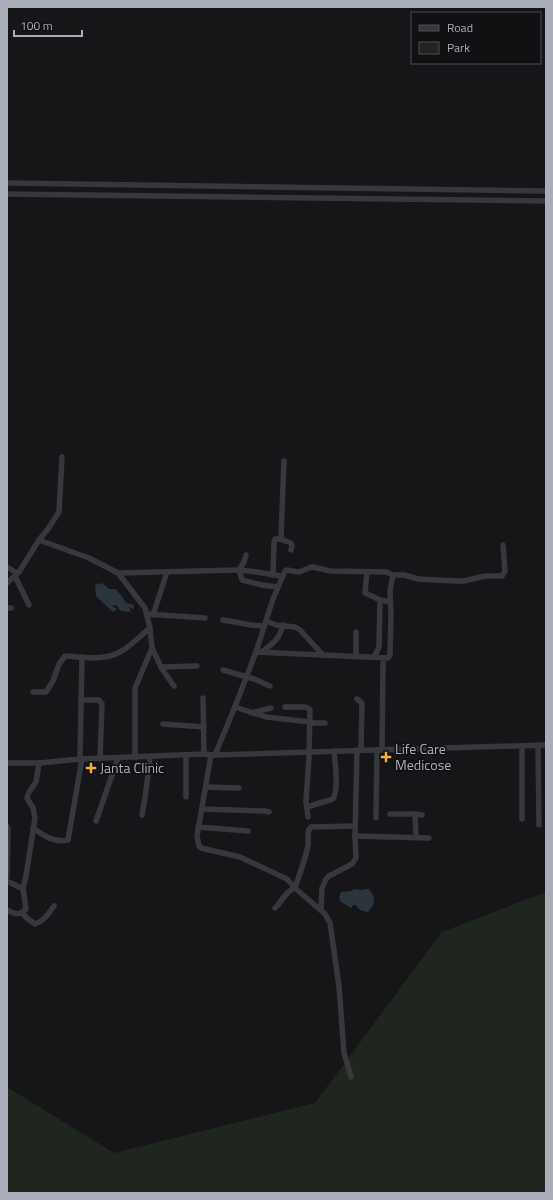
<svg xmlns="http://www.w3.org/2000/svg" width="553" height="1200" font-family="'Titillium Web',sans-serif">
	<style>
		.green { fill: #1e261f }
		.water { fill: #2c353c }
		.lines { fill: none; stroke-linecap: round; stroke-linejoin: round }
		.minor { stroke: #37383d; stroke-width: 5.5 }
		.poi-dot { fill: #f2b134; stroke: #111113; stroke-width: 1.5 }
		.labels { text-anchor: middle; stroke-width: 3.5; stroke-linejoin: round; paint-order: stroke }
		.poi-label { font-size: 14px; fill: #a8adb8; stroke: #111113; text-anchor: start }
	</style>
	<rect width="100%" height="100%" fill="#161618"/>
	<path class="green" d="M546 892V1193H7V1087L114 1153 315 1103 442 932Z"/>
	<g class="water">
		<path d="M102 583 109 589H115L121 595 126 603 134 605 133 610 129 606 131 612 121 611 116 605 112 606 117 609 113 612 96 596 95 585Z"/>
		<path d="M353 889 362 890 365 889H369C376 898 376 903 368 912 363 911 359 911 356 905H353L351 908 340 901 339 897 341 892 352 891Z"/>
	</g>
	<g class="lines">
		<g class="minor">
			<path d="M7 183 546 191"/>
			<path d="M7 194 546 201"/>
			<path d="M280 539 291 543 292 546 291 550"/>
			<path d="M7 567 17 573"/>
			<path d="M367 572 365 593 380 600 390 602"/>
			<path d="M118 573 239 570 244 562 246 555"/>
			<path d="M273 575 274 543 275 539H280L281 537 284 461"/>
			<path d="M15 576 29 605"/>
			<path d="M7 583 19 572 39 540 48 529 59 512 62 457"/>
			<path d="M278 587 262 585 242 580 239 570C254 571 268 574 283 576"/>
			<path d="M7 608H11"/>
			<path d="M147 614 205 618"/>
			<path d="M153 615 167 572"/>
			<path d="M223 620 251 625 264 626"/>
			<path d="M266 621 276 625 295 627 300 630 323 655"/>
			<path d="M150 628 152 648 162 669 174 686"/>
			<path d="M256 652 388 658 390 655 391 614 390 591 393 575"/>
			<path d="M262 652C273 643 279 640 283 625"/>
			<path d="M356 656V632"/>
			<path d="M374 657 379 647 380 600"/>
			<path d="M161 667 197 666"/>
			<path d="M223 670 254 679 270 686"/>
			<path d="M33 692H46L53 681 59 664 65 656C82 657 104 661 120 652 131 646 140 636 150 628L145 608 118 573 89 558 39 540"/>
			<path d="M203 698 204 754"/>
			<path d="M357 699 362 703 361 750"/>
			<path d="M81 700H99L102 704 100 759"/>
			<path d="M235 707 266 717 310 722"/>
			<path d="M285 707H305L308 708 310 710 309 758 306 801 308 817"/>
			<path d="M251 713 271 708"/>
			<path d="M310 723H325"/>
			<path d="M163 724 204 727"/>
			<path d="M538 745 539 825"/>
			<path d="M522 746V819"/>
			<path d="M382 750 383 663"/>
			<path d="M186 755V797"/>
			<path d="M211 755 197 836 199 846 201 848 240 857 287 879 295 888 325 914 330 923 339 986 344 1053 351 1077"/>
			<path d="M215 755 236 704 256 652 273 599 285 571 287 570 299 572 309 568 313 567 330 571 386 572 393 575H404L418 579 456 581H464L485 576H502L505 571 503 545"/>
			<path d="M135 757V688L152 648"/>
			<path d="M80 759 82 657"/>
			<path d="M7 763H39L80 759 204 754 215 755 546 745"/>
			<path d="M206 787 239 788"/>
			<path d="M307 807 333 799C339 788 335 764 334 751"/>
			<path d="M202 809 265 811 269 812"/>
			<path d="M390 814H415L416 837"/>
			<path d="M415 814 422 815"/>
			<path d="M142 815 146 791 150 757"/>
			<path d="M376 818 377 750"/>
			<path d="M96 821 118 758"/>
			<path d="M7 826 8 829 7 876"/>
			<path d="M198 827 248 831"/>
			<path d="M33 828C44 836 55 843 68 840L82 759"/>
			<path d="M355 836 429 838"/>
			<path d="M7 881 23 889"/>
			<path d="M275 908C282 902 285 891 295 888 299 874 306 859 308 845 309 838 306 831 311 827L355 826"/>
			<path d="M7 910C14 914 20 916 26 909L23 888 26 876 35 818 33 808 27 798 29 792 36 782 39 763"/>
			<path d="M321 910 322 888 326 879 329 876 352 864 356 858 355 836 357 750"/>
			<path d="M22 913 28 919 35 924C44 921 49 913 54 906"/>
		</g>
	</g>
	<g class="poi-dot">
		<path d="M384 751h4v4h4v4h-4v4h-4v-4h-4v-4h4z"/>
		<path d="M89 762h4v4h4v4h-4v4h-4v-4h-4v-4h4z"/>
	</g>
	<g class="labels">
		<g class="poi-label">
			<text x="395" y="754">Life Care<tspan x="395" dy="16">Medicose</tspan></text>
			<text x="100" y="773">Janta Clinic</text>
		</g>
	</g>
	<rect width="553" height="1200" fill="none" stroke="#a8adb8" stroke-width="16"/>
	<rect x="411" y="12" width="130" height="52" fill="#111113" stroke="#4d4f55"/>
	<rect x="419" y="25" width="20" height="6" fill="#37383d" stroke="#4d4f55"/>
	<text x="447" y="32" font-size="12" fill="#a8adb8">Road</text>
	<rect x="419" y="42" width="20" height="12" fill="#1e261f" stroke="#4d4f55"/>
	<text x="447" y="52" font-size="12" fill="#a8adb8">Park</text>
	<path d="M14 30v6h68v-6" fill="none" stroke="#a8adb8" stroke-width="2"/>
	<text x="20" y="30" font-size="12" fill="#a8adb8" stroke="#111113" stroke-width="3" paint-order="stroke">100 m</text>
</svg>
